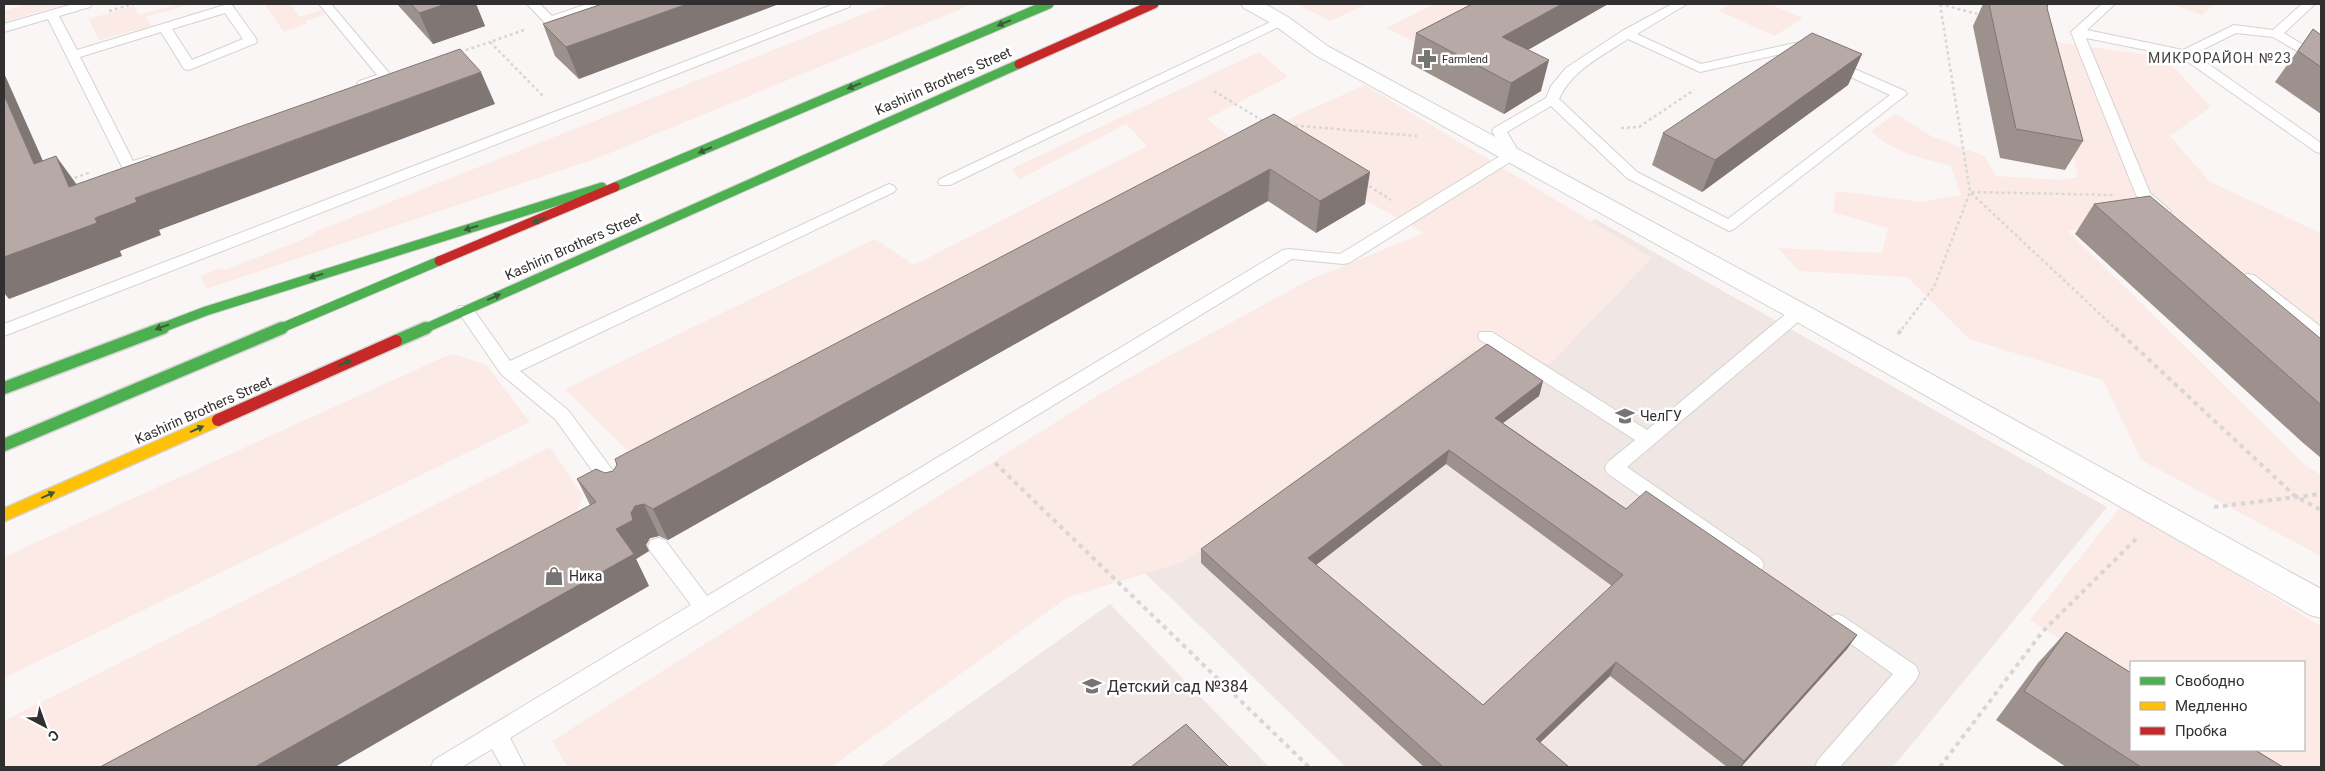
<svg xmlns="http://www.w3.org/2000/svg" width="2325" height="771" font-family="Roboto,sans-serif">
	<style>
		.built { fill: #f0e6e4 }
		.green { fill: #fceae6 }
		.lines { fill: none; stroke-linecap: round; stroke-linejoin: round }
		.lane-casing { stroke: #d5d2d2; stroke-width: 2 }
		.street-casing { stroke: #d5d2d2; stroke-width: 2 }
		.fast-far1-casing { stroke: #d5d2d2; stroke-width: 11 }
		.fast-casing { stroke: #d5d2d2; stroke-width: 15 }
		.slow-casing { stroke: #d5d2d2; stroke-width: 15 }
		.jam-far1-casing { stroke: #d5d2d2; stroke-width: 11 }
		.jam-casing { stroke: #d5d2d2; stroke-width: 15 }
		.path-far1 { stroke: #d8d7d6; stroke-width: 2.5; stroke-dasharray: 3 3; stroke-linecap: butt }
		.path { stroke: #d8d7d6; stroke-width: 4; stroke-dasharray: 4.5 4.5; stroke-linecap: butt }
		.lane { fill: #fefefe; fill-rule: evenodd }
		.street { fill: #fefefe; fill-rule: evenodd }
		.fast-far1 { stroke: #4caf50; stroke-width: 9 }
		.fast { stroke: #4caf50; stroke-width: 12 }
		.slow { stroke: #ffc107; stroke-width: 12 }
		.jam-far1 { stroke: #c62828; stroke-width: 9 }
		.jam { stroke: #c62828; stroke-width: 12 }
		.wall { fill: #9d918e; fill-rule: evenodd }
		.shaded-wall { fill: #807674 }
		.building { fill: #b7a9a5; stroke: #807674; fill-rule: evenodd }
		.oneway { fill: #3a5c3b }
		.labels { text-anchor: middle; stroke-width: 5; stroke-linejoin: round; paint-order: stroke }
		.far-poi-label { font-size: 11px; fill: #312f2f; stroke: #fff; text-anchor: start }
		.far-quarter-label { font-size: 14px; letter-spacing: 1px; fill: #484443; stroke: #fff }
		.street-label { font-size: 14px; fill: #312f2f; stroke: #fff }
		.poi-label { font-size: 14px; fill: #312f2f; stroke: #fff; text-anchor: start }
		.near-poi-label { font-size: 16px; fill: #312f2f; stroke: #fff; text-anchor: start }
	</style>
	<rect width="100%" height="100%" fill="#faf6f5"/>
	<g class="built">
		<path d="M1595 219 2107 507 1893 767H1346L1116 545Z"/>
		<path d="M1110 604 1269 767H880Z"/>
	</g>
	<g class="green">
		<path d="M27 4H65L4 22V11Z"/>
		<path d="M178 4H191L146 17 151 26 99 40 89 19 133 6 139 15Z"/>
		<path d="M264 4H290L300 17 321 10 325 15 305 21 307 24 284 32Z"/>
		<path d="M889 4H973L595 159 206 289 201 276 221 268 225 270 311 236 315 232Z"/>
		<path d="M1298 4H1367L1330 21Z"/>
		<path d="M1434 4H1509L1427 48 1386 28Z"/>
		<path d="M1731 4H1770L1803 18 1775 36 1719 11Z"/>
		<path d="M2170 4H2215L2202 15Z"/>
		<path d="M2047 41 2164 57 2211 107 2170 136 2210 182 2321 233V378L2125 220 2068 231 2305 465 2321 475V556L2141 460 2103 380 1969 339 1907 277 1799 271 1778 248 1882 253 1888 228 1833 212 1836 191 1921 202 1961 195 1951 166C1922 158 1893 153 1871 131L1896 114 1931 136 1984 156 1996 176 2062 180 2078 177Z"/>
		<path d="M1259 52 1288 77 1207 119 1239 144 635 458 565 389 875 239 914 265 1147 146 1126 124 1020 179 1011 169Z"/>
		<path d="M1365 85 1652 258 1550 364 1473 350 1184 562 1068 597 831 767H567L552 741 1105 391 1309 280 1424 233 1251 136Z"/>
		<path d="M454 354 486 365 530 422 4 678V557L444 357Z"/>
		<path d="M550 447 583 496 564 543 155 767H4V721Z"/>
		<path d="M2122 505 2321 626V767H2261L2233 750H2304V662H2131V685L2030 620Z"/>
	</g>
	<g class="lines">
		<g class="lane-casing">
			<g id="lane">
				<path d="M73 4H92L90 7 59 16 77 50 228 4 232 5 257 40 256 43 189 70 184 69 161 32 80 57 133 161 149 156 156 160 154 163 129 171 122 167 48 19 4 32V24ZM225 13 243 39 192 60 172 29Z"/>
				<path d="M319 4H331L390 74 392 77 390 80 364 88 359 87 357 84 359 81 377 75Z"/>
				<path d="M527 4H540L552 16 587 4H604L602 7 550 25 546 24Z"/>
				<path d="M834 4H851L849 7 4 336V324Z"/>
				<path d="M1672 4H1687L1637 34 1701 64 1795 43 1905 91 1907 94 1734 229 1729 231 1627 178 1551 106 1507 132 1520 154 1518 157 1349 263 1343 264 1292 259 510 738 525 767H502L492 749 462 767H431L434 760 691 605 651 552 648 546 651 540 658 538 665 540 707 596 1283 250 1289 249 1340 254 1505 153 1492 131 1494 128 1546 98 1551 86 1566 68 1622 31ZM1628 39 1700 72 1794 51 1890 95 1728 219 1637 172 1559 99C1572 70 1602 56 1628 39Z"/>
				<path d="M2102 4H2115L2087 30 2183 50 2234 25 2273 30 2302 4H2315L2284 33 2321 56V65L2273 37 2236 33 2194 54 2321 143V153L2316 152 2181 57 2086 38 2150 193 2171 211 2168 214H2158L2136 195 2071 32Z"/>
				<path d="M1281 17 1285 18 1287 21 1285 24 950 185H940L938 182 940 179Z"/>
				<path d="M889 184 894 186 896 189 894 192 520 371 568 410 625 487 627 492 625 497 618 499 611 497 556 420 501 374 457 310 459 306H471L510 361Z"/>
				<path d="M2248 274 2254 275 2321 327V342L2315 340 2242 283 2240 279 2242 275Z"/>
				<path d="M1799 306 1805 308 1807 312 1805 316 1627 467 1761 559 1764 565 1761 571 1754 573 1747 571 1607 473 1605 468 1607 463 1635 440 1480 340 1478 336 1480 332H1492L1647 430 1793 308Z"/>
				<path d="M1837 614 1844 617 1916 666 1919 673 1916 680 1840 767H1815L1818 760 1893 674 1830 629 1827 623 1830 617Z"/>
			</g>
		</g>
		<g class="street-casing">
			<path id="street" d="M1241 4H1265L1288 17 1329 47 1808 306 2321 589V618L2310 615 1790 318 1315 55 1274 25 1244 8Z"/>
		</g>
		<g class="fast-far1-casing">
			<g id="fast-far1">
				<path d="M615 187 1049 4"/>
				<path d="M159 329 206 311 602 187"/>
				<path d="M279 329 439 261"/>
				<path d="M424 329 1019 64"/>
			</g>
		</g>
		<g class="fast-casing">
			<g id="fast">
				<path d="M396 341 426 328"/>
				<path d="M4 388 163 328"/>
				<path d="M4 445 282 328"/>
			</g>
		</g>
		<g class="slow-casing">
			<path id="slow" d="M4 515 218 420"/>
		</g>
		<g class="jam-far1-casing">
			<g id="jam-far1">
				<path d="M1019 64 1154 4"/>
				<path d="M439 261 615 187"/>
			</g>
		</g>
		<g class="jam-casing">
			<path id="jam" d="M218 420 396 341"/>
		</g>
		<g class="path-far1">
			<path d="M1940 4 1970 192 2116 329"/>
			<path d="M1940 4 1977 14"/>
			<path d="M109 11 134 4"/>
			<path d="M524 30 490 42 543 96"/>
			<path d="M460 52 490 42"/>
			<path d="M1214 91 1263 121"/>
			<path d="M1289 125 1417 136"/>
			<path d="M1621 128 1639 127 1694 90"/>
			<path d="M69 180 91 172"/>
			<path d="M1364 183 1391 200"/>
			<path d="M1902 329 1934 287 1970 192 2114 195"/>
		</g>
		<g class="path">
			<path d="M2115 328 2295 496 2321 510"/>
			<path d="M1898 334 1903 328"/>
			<path d="M995 463 1309 767"/>
			<path d="M2214 507 2321 494"/>
			<path d="M1940 767 2043 631 2136 539"/>
		</g>
		<use href="#lane" class="lane"/>
		<use href="#street" class="street"/>
		<use href="#fast-far1" class="fast-far1"/>
		<use href="#fast" class="fast"/>
		<use href="#slow" class="slow"/>
		<use href="#jam-far1" class="jam-far1"/>
		<use href="#jam" class="jam"/>
	</g>
	<g class="wall">
		<path d="M397 4H476L485 26 433 44Z"/>
		<path d="M602 4 579 79 555 56 543 24Z"/>
		<path d="M1472 4H1608L1528 50 1541 91 1504 114 1411 64 1416 33Z"/>
		<path d="M1983 4H2048L2047 8 2083 141 2065 170 2000 158 1973 26Z"/>
		<path d="M2313 29 2321 35V114L2275 82Z"/>
		<path d="M1862 54 1848 85 1702 192 1652 165 1663 133Z"/>
		<path d="M1274 114 1365 204 1316 233 1268 201 668 540 659 536 650 538 646 545 649 551 636 559 649 586 590 505 577 479 613 471Z"/>
		<path d="M2094 204 2321 339V458L2302 442 2075 234Z"/>
		<path d="M1543 381 1539 396 1503 423 1626 509 1857 635 1847 649 1741 767H1727L1610 676 1540 743 1569 767H1424L1201 563V549ZM1446 464 1612 586 1483 705 1316 565Z"/>
		<path d="M2066 632 2283 767H2066L1996 720 2038 663Z"/>
	</g>
	<g class="shaded-wall">
		<path d="M446 4H476L485 26 433 44 419 13Z"/>
		<path d="M687 4H779L579 79 566 47Z"/>
		<path d="M1562 4H1608L1496 68 1502 37Z"/>
		<path d="M1862 54 1848 85 1702 192 1715 160Z"/>
		<path d="M1549 60 1541 91 1504 114 1511 83Z"/>
		<path d="M481 72 495 104 159 230 161 235 120 251 122 256 9 299 4 293V257L95 218 135 198Z"/>
		<path d="M4 73 59 197 34 164 4 95Z"/>
		<path d="M56 156 80 189 69 187Z"/>
		<path d="M1270 169 1268 201 668 540 653 509Z"/>
		<path d="M1370 172 1365 204 1316 233 1320 201Z"/>
		<path d="M1543 381 1539 396 1491 432 1495 418Z"/>
		<path d="M1449 450 1446 464 1307 572 1308 558Z"/>
		<path d="M644 504 659 536 650 538 646 545 649 551 636 559 649 586 335 767H255L616 529 631 513 635 506Z"/>
		<path d="M1857 635 1847 649 1741 767H1740L1744 761Z"/>
		<path d="M1616 662 1610 676 1530 752 1536 739Z"/>
	</g>
	<g class="building">
		<path d="M411 4H446L419 13Z"/>
		<path d="M602 4H687L566 47 543 24Z"/>
		<path d="M1472 4H1562L1502 37 1549 60 1511 83 1416 33Z"/>
		<path d="M1989 4H2048L2047 8 2083 141 2016 129Z"/>
		<path d="M2313 29 2321 35V67L2298 51Z"/>
		<path d="M1812 33 1862 54 1715 160 1663 133Z"/>
		<path d="M460 49 481 72 135 198 137 202 95 218 97 223 4 257V95L34 164 56 156 69 187Z"/>
		<path d="M1274 114 1370 172 1320 201 1270 169 653 509 644 504 635 506 631 513 633 520 616 529 634 554 255 767H100L596 502 577 479 596 469 605 473 613 471 617 465 615 459Z"/>
		<path d="M2150 196 2321 339V405L2094 204Z"/>
		<path d="M1487 344 1543 381 1495 418 1626 509 1646 491 1857 635 1744 761 1616 662 1536 739 1569 767H1443L1201 549ZM1449 450 1623 575 1483 705 1308 558Z"/>
		<path d="M2066 632 2131 673V750H2255L2283 767H2141L2024 691Z"/>
		<path d="M1186 724 1229 767H1131Z"/>
	</g>
	<defs><path id="oneway-solid" d="M-6-.8H1V-3.2L6.5 0L1 3.2V.8H-6Z" transform="scale(1.25)"/></defs>
	<g class="oneway">
		<use href="#oneway-solid" transform="translate(1004 23) rotate(157)"/>
		<use href="#oneway-solid" transform="translate(854 86) rotate(157)"/>
		<use href="#oneway-solid" transform="translate(705 150) rotate(157)"/>
		<use href="#oneway-solid" transform="translate(539 220) rotate(157)"/>
		<use href="#oneway-solid" transform="translate(471 228) rotate(163)"/>
		<use href="#oneway-solid" transform="translate(316 276) rotate(163)"/>
		<use href="#oneway-solid" transform="translate(494 297) rotate(-24)"/>
		<use href="#oneway-solid" transform="translate(162 327) rotate(161)"/>
		<use href="#oneway-solid" transform="translate(345 363) rotate(-24)"/>
		<use href="#oneway-solid" transform="translate(197 429) rotate(-24)"/>
		<use href="#oneway-solid" transform="translate(48 495) rotate(-24)"/>
	</g>
	<defs>
		<g id="pharmacy-bare" transform="scale(1.5)"><path d="M-2-6h4v4h4v4h-4v4h-4v-4h-4v-4h4Z" fill="#777574" stroke="#fff" stroke-width="2.5" paint-order="stroke"/></g>
		<g id="university-bare" transform="scale(1.5)"><path d="M0-5L7-2L0 1L-7-2ZM-4 1L0 2.5L4 1V4Q0 6-4 4Z" fill="#777574" stroke="#fff" stroke-width="2.5" paint-order="stroke"/></g>
		<g id="shop-bare" transform="scale(1.5)"><path d="M-5-2.5h2.3a2.7 3.5 0 0 1 5.4 0H5L5.5 6h-11ZM-1.5-2.5h3a1.5 2.3 0 0 0-3 0Z" fill="#777574" stroke="#fff" stroke-width="2.5" paint-order="stroke"/></g>
		<g id="school-bare" transform="scale(1.5)"><path d="M0-5L7-2L0 1L-7-2ZM-4 1L0 2.5L4 1V4Q0 6-4 4Z" fill="#777574" stroke="#fff" stroke-width="2.5" paint-order="stroke"/></g>
	</defs>
	<g fill-rule="evenodd">
		<use href="#pharmacy-bare" x="1427" y="59"/>
		<use href="#university-bare" x="1625" y="416"/>
		<use href="#shop-bare" x="554" y="576"/>
		<use href="#school-bare" x="1092" y="686"/>
	</g>
	<g class="labels">
		<g class="far-poi-label">
			<text x="1442" y="63">Farmlend</text>
		</g>
		<g class="far-quarter-label">
			<text x="2220" y="63">МИКРОРАЙОН №23</text>
		</g>
		<g class="street-label">
			<text transform="translate(943 81) rotate(-24)" y="5">Kashirin Brothers Street</text>
			<text transform="translate(573 246) rotate(-24)" y="5">Kashirin Brothers Street</text>
			<text transform="translate(203 410) rotate(-24)" y="5">Kashirin Brothers Street</text>
		</g>
		<g class="poi-label">
			<text x="1640" y="421">ЧелГУ</text>
			<text x="569" y="581">Ника</text>
		</g>
		<g class="near-poi-label">
			<text x="1107" y="692">Детский сад №384</text>
		</g>
	</g>
	<rect width="2325" height="771" fill="none" stroke="#312f2f" stroke-width="10"/>
	<rect x="2130" y="661" width="175" height="90" fill="#ffffff" stroke="#adacac"/>
	<rect x="2140" y="677" width="25" height="8" fill="#4caf50" stroke="#adacac"/>
	<text x="2175" y="686" font-size="15" fill="#312f2f">Свободно</text>
	<rect x="2140" y="702" width="25" height="8" fill="#ffc107" stroke="#adacac"/>
	<text x="2175" y="711" font-size="15" fill="#312f2f">Медленно</text>
	<rect x="2140" y="727" width="25" height="8" fill="#c62828" stroke="#adacac"/>
	<text x="2175" y="736" font-size="15" fill="#312f2f">Пробка</text>
	<g transform="translate(45 726) rotate(139)" stroke="#ffffff" stroke-width="4" paint-order="stroke">
	<path d="M0-4L9 19L0 12L-9 19Z" fill="#312f2f"/>
	<text y="-8" font-size="14" font-weight="bold" text-anchor="middle" fill="#312f2f">С</text>
	</g>
</svg>
